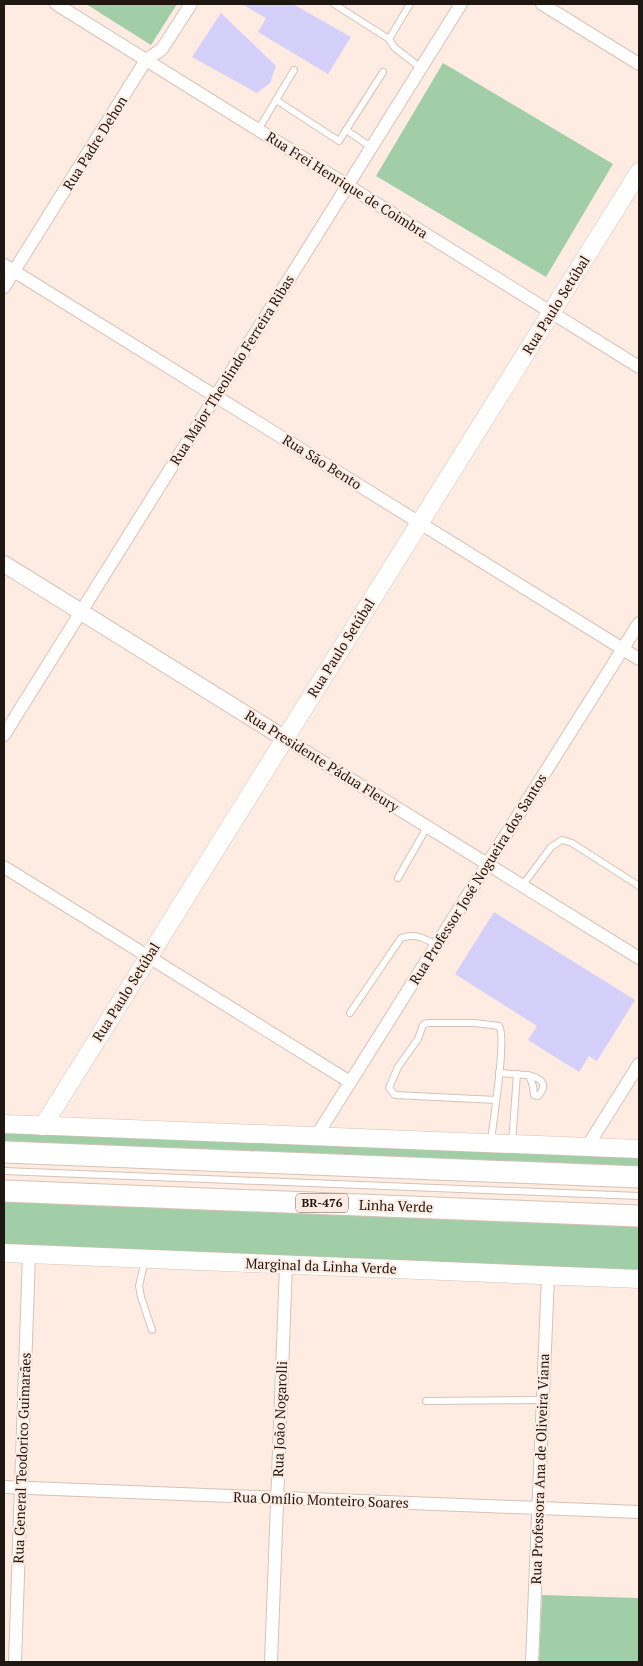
<svg xmlns="http://www.w3.org/2000/svg" width="643" height="1666" font-family="'PT Serif',serif">
	<style>
		.green { fill: #a2cea7 }
		.building { fill: #d5d0fa }
		.lines { fill: none; stroke-linecap: round; stroke-linejoin: round }
		.service-casing { stroke: #d6c2b5; stroke-width: 8 }
		.minor-casing { stroke: #d6c2b5; stroke-width: 14 }
		.tertiary-casing { stroke: #d6c2b5; stroke-width: 18 }
		.secondary-casing { stroke: #d6c2b5; stroke-width: 19 }
		.trunk-casing { stroke: #d6c2b5; stroke-width: 23 }
		.service { stroke: #fff; stroke-width: 6 }
		.minor { stroke: #fff; stroke-width: 12 }
		.tertiary { stroke: #fff; stroke-width: 16 }
		.secondary { stroke: #fff; stroke-width: 18 }
		.trunk { stroke: #fff; stroke-width: 21 }
		.labels { text-anchor: middle; stroke-width: 4.5; stroke-linejoin: round; paint-order: stroke }
		.shield { fill: #feece2; stroke: #615750; stroke-width: 1 }
		.shield-label { font-size: 12px; font-weight: bold; fill: #1e1712 }
		.street-label { font-size: 14px; fill: #1e1712; stroke: #feece2 }
	</style>
	<rect width="100%" height="100%" fill="#feece2"/>
	<g class="green">
		<path d="M86 4H177L151 45Z"/>
		<path d="M443 63 613 164 546 277 376 176Z"/>
		<path d="M4 1130 639 1155V1167L4 1142Z"/>
		<path d="M4 1200 639 1225V1273L4 1250Z"/>
		<path d="M542 1595 639 1598V1662H539Z"/>
	</g>
	<g class="building">
		<path d="M242 4H293L351 37 328 74 258 32 266 18Z"/>
		<path d="M221 13 276 66 270 83 257 93 192 57Z"/>
		<path d="M494 912 635 1000 597 1061 589 1056 579 1072 528 1040 537 1026 455 974Z"/>
	</g>
	<g class="lines">
		<g class="service-casing">
			<g id="service">
				<path d="M334 4 389 39 395 48 421 68"/>
				<path d="M389 39 410 4"/>
				<path d="M276 100 294 70"/>
				<path d="M258 130 276 100 339 141 346 130"/>
				<path d="M371 147 346 130 383 72"/>
				<path d="M398 878 427 827"/>
				<path d="M522 886 551 847 562 840 572 843 639 886"/>
				<path d="M350 1013 401 938C417 933 422 938 437 945"/>
				<path d="M499 1073 526 1075C539 1077 550 1083 538 1096L534 1095 533 1086 529 1075"/>
				<path d="M491 1141C493 1122 507 1036 499 1026L475 1023H427L423 1025 418 1039 398 1067 389 1088 395 1095 496 1100"/>
				<path d="M512 1143 517 1074"/>
				<path d="M4 1171 639 1196"/>
				<path d="M145 1260 139 1286 141 1297 152 1330"/>
				<path d="M426 1401 543 1400"/>
			</g>
		</g>
		<g class="minor-casing">
			<g id="minor">
				<path d="M56 4 639 367"/>
				<path d="M542 4 639 64"/>
				<path d="M4 265 639 659"/>
				<path d="M4 287 146 60 162 49 191 4"/>
				<path d="M4 735 461 4"/>
				<path d="M284 738 639 958"/>
				<path d="M4 867 350 1082"/>
				<path d="M317 1135 639 623"/>
				<path d="M587 1147 639 1064"/>
				<path d="M4 1487 639 1512"/>
				<path d="M15 1662 29 1254"/>
				<path d="M271 1662 286 1265"/>
				<path d="M532 1662 548 1276"/>
			</g>
		</g>
		<g class="tertiary-casing">
			<path id="tertiary" d="M4 564 284 738"/>
		</g>
		<g class="secondary-casing">
			<g id="secondary">
				<path d="M4 1124 639 1149"/>
				<path d="M43 1126 639 172"/>
				<path d="M4 1253 639 1279"/>
			</g>
		</g>
		<g class="trunk-casing">
			<g id="trunk">
				<path d="M4 1152 639 1177"/>
				<path d="M4 1191 639 1216"/>
			</g>
		</g>
		<use href="#service" class="service"/>
		<use href="#minor" class="minor"/>
		<use href="#tertiary" class="tertiary"/>
		<use href="#secondary" class="secondary"/>
		<use href="#trunk" class="trunk"/>
	</g>
	<g class="labels">
		<rect class="shield" x="296" y="1193.5" width="52" height="19" rx="4"/>
		<g class="shield-label">
			<text x="322" y="1207">BR-476</text>
		</g>
		<g class="street-label">
			<text transform="translate(95 143) rotate(-58)" y="5">Rua Padre Dehon</text>
			<text transform="translate(347 185) rotate(32)" y="5">Rua Frei Henrique de Coimbra</text>
			<text transform="translate(556 305) rotate(-58)" y="5">Rua Paulo Setúbal</text>
			<text transform="translate(232 370) rotate(-58)" y="5">Rua Major Theolindo Ferreira Ribas</text>
			<text transform="translate(322 462) rotate(32)" y="5">Rua São Bento</text>
			<text transform="translate(341 648) rotate(-58)" y="5">Rua Paulo Setúbal</text>
			<text transform="translate(322 761) rotate(32)" y="5">Rua Presidente Pádua Fleury</text>
			<text transform="translate(478 879) rotate(-58)" y="5">Rua Professor José Nogueira dos Santos</text>
			<text transform="translate(126 992) rotate(-58)" y="5">Rua Paulo Setúbal</text>
			<text transform="translate(396 1206) rotate(2)" y="5">Linha Verde</text>
			<text transform="translate(321 1266) rotate(2)" y="5">Marginal da Linha Verde</text>
			<text transform="translate(280 1419) rotate(-88)" y="5">Rua João Nogarolli</text>
			<text transform="translate(22 1458) rotate(-88)" y="5">Rua General Teodorico Guimarães</text>
			<text transform="translate(540 1469) rotate(-88)" y="5">Rua Professora Ana de Oliveira Viana</text>
			<text transform="translate(321 1500) rotate(2)" y="5">Rua Omílio Monteiro Soares</text>
		</g>
	</g>
	<rect width="643" height="1666" fill="none" stroke="#1e1712" stroke-width="10"/>
</svg>
